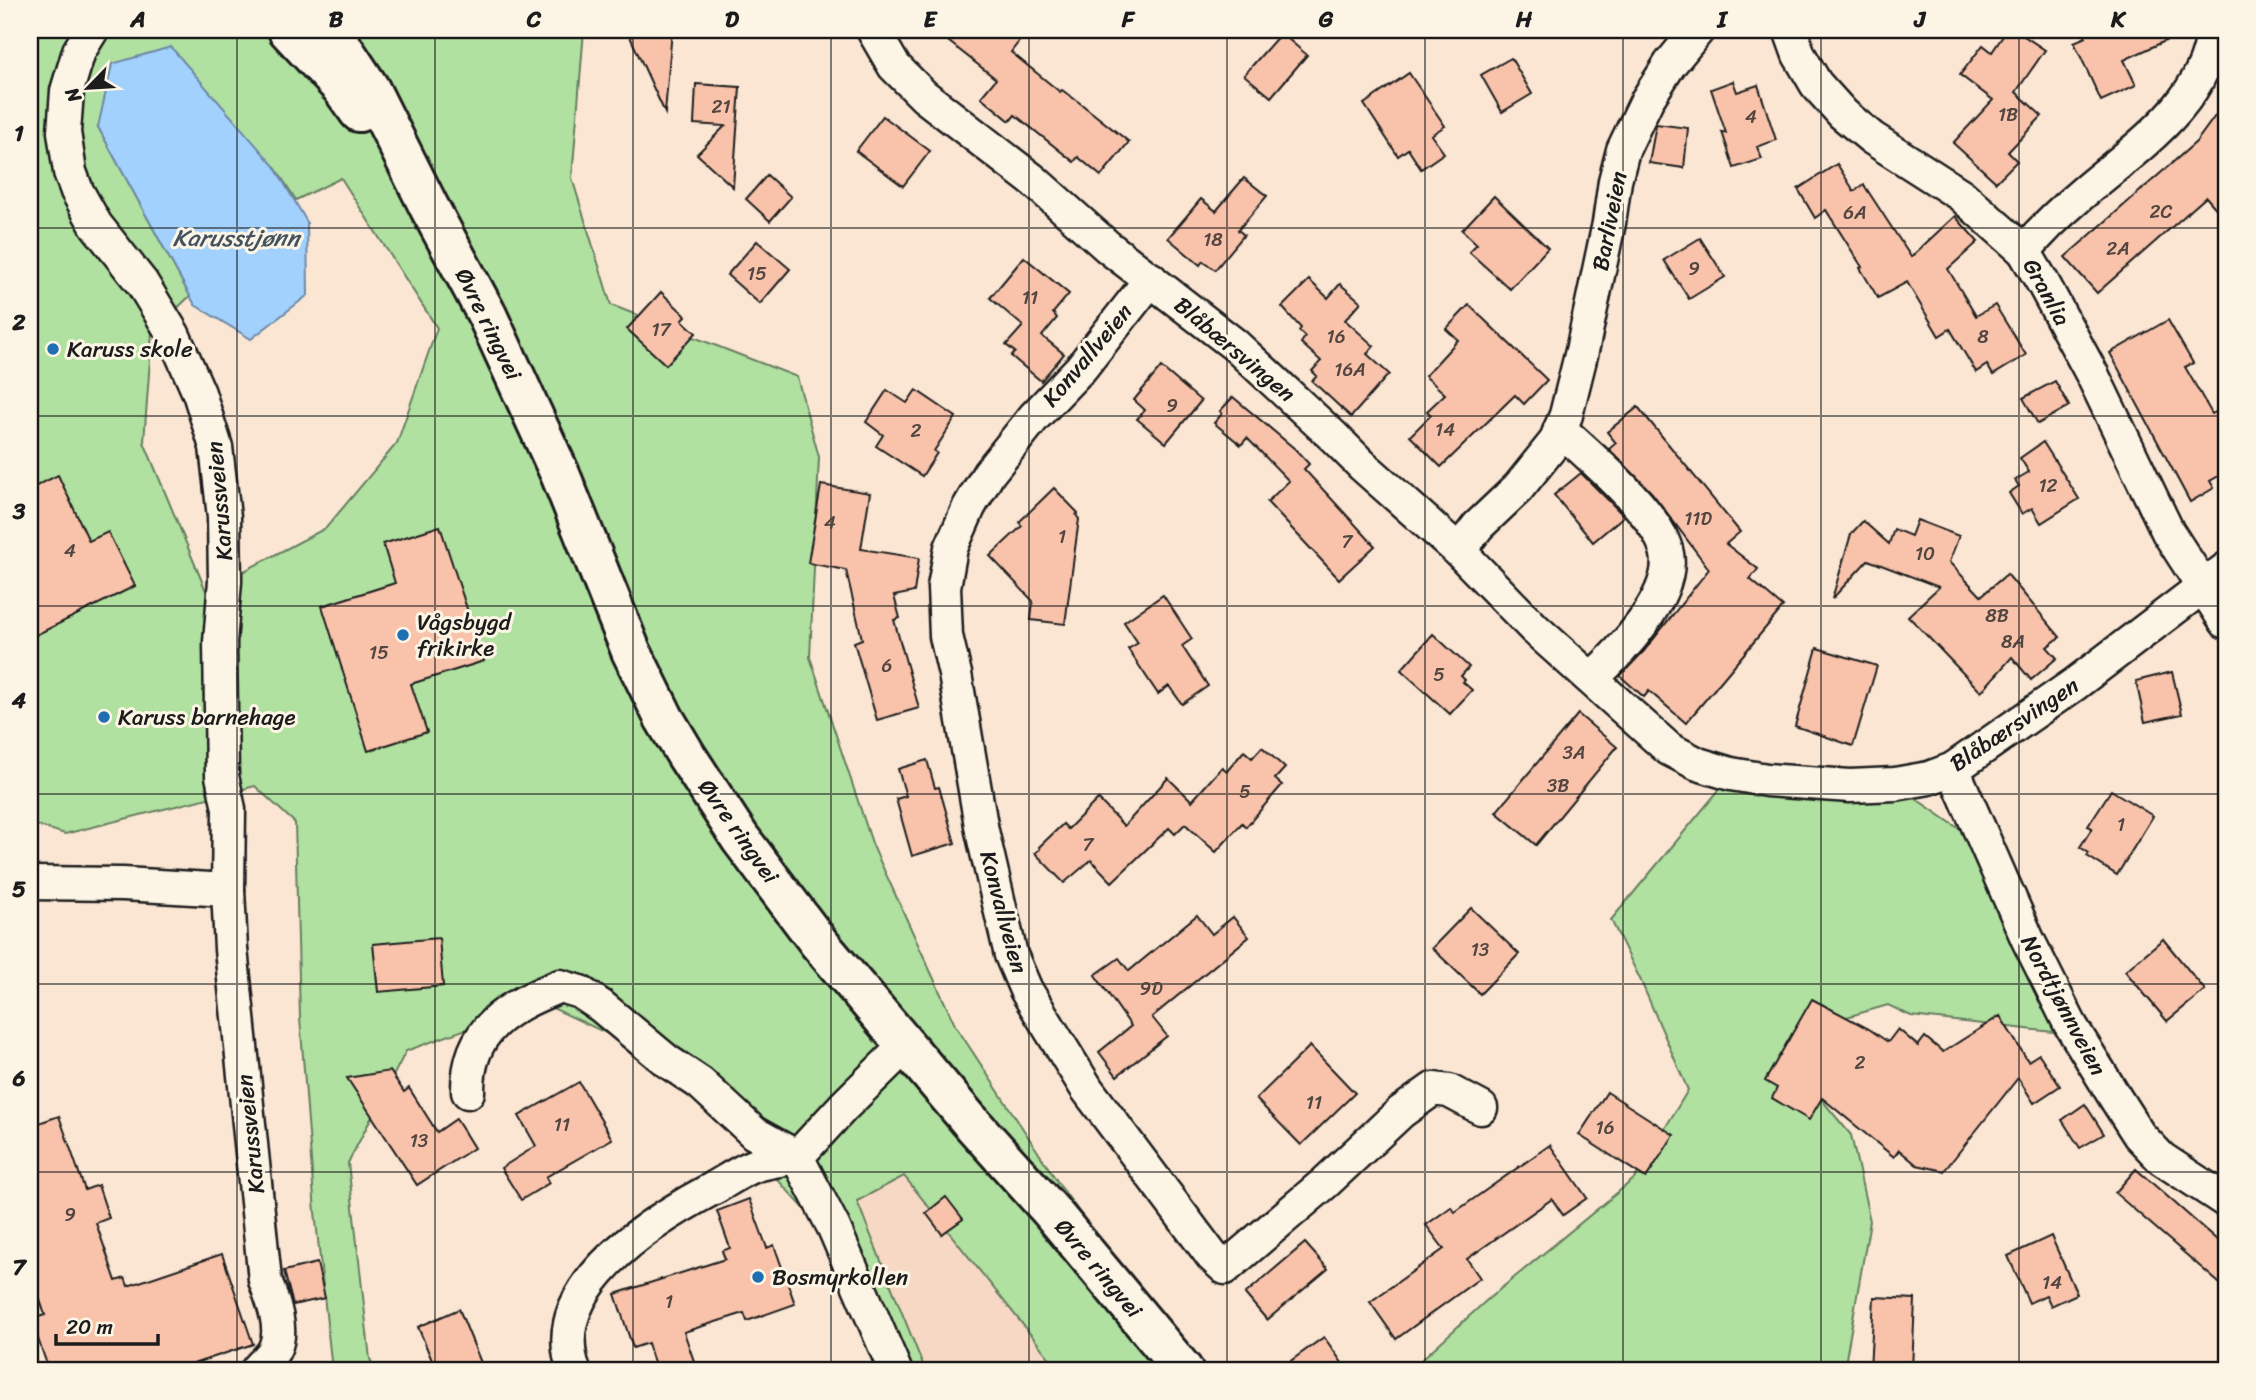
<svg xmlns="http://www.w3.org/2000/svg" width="2256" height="1400" font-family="Sriracha,sans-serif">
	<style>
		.built { fill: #f6d8c5 }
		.green { fill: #b0e1a1; stroke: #667e5e; stroke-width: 2; fill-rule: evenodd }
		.water { fill: #a3d1fe; stroke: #6d89a4; stroke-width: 2 }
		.building { fill: #f9c3ab; stroke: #1c1c1c; stroke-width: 2 }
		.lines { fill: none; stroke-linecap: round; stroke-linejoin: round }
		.street-casing { stroke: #1c1c1c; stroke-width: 37 }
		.secondary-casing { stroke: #1c1c1c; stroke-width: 44 }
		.street { stroke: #fcf5e5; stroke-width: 32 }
		.secondary { stroke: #fcf5e5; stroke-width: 38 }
		.grid { fill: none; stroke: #1c1c1c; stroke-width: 2; stroke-opacity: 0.55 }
		.poi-dot { fill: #1f6fb2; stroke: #fcf5e5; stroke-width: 2.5 }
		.labels { text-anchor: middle; stroke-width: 6; stroke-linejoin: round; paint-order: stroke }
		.number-label { font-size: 19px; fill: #534640 }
		.street-label { font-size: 23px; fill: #1c1c1c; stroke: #fcf5e5 }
		.poi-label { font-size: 23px; fill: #1c1c1c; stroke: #fcf5e5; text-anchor: start }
		.water-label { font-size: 24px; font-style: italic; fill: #445260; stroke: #fcf5e5 }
		.neatline { fill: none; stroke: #1c1c1c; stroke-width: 2.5 }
		.grid-label { font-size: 23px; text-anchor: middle; font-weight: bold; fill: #1c1c1c }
	</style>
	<rect width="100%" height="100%" fill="#fbe6d4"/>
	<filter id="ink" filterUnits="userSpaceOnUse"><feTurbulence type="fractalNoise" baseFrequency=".0143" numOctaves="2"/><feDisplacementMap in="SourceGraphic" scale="14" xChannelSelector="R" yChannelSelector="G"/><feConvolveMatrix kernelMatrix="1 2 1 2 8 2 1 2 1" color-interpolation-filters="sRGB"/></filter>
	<g filter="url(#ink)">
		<path class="built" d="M905 1175 1059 1370H925L857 1201Z"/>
		<g class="green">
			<path d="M30 30H584L572 178 611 305 797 377 819 457 810 657 873 846 955 1025 1061 1187 1195 1370H1059L904 1176 857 1201 925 1370H894L813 1218 670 1063 540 1002 406 1051 348 1163 370 1359 375 1370H332L315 1212 300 1018 295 823 255 786 65 834 30 823ZM98 127 274 166 296 200 341 178 437 328 397 443 326 528 206 591 144 442 152 332 190 296Z"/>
			<path d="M1728 779 1893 783 2003 859 2089 1036 1911 1016 1888 1005 1829 1022 1821 1099 1851 1135 1870 1221 1844 1370H1410L1487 1300 1635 1178 1688 1090 1640 979 1611 920Z"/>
		</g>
		<path class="water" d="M171 47 274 166 307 222 308 295 251 339 195 305 98 127 112 64Z"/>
		<g class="building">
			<path d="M627 30H672L665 113Z"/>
			<path d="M934 30H1028L1011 52 1060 92 1062 90 1080 103 1129 142 1101 176 1078 157 1074 162 1015 115 1010 121 981 97 996 79Z"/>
			<path d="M2007 30H2015L2045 50 2016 92 2042 116 2008 152 2017 161 1996 182 1953 143 1993 100 1960 75 1983 45 1992 52Z"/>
			<path d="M2083 30H2189L2124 60 2136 85 2101 101 2074 42 2086 37Z"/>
			<path d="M1281 33 1307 55 1271 97 1244 75Z"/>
			<path d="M1511 58 1532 94 1502 112 1481 75Z"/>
			<path d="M1409 73 1445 126 1431 135 1444 153 1421 169 1408 149 1398 156 1364 104Z"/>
			<path d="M1733 81 1737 92 1758 85 1776 140 1757 147 1762 159 1734 168 1722 132 1726 133 1711 89Z"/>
			<path d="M696 84 740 87 733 187 697 154 725 126 694 124Z"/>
			<path d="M2226 101V220L2206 197 2097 293 2065 257 2196 142Z"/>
			<path d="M883 116 930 151 903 186 856 151Z"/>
			<path d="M1656 124 1688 128 1684 168 1649 163Z"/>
			<path d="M1837 164 1854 191 1864 185 1911 257 1955 216 1978 242 1948 269 1976 316 1995 305 2026 355 1993 375 1987 365 1976 372 1950 329 1939 336 1907 282 1878 298 1860 268 1862 267 1826 210 1815 218 1798 189Z"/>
			<path d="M767 175 791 197 770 221 746 199Z"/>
			<path d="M1244 178 1267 196 1238 230 1244 235 1215 270 1203 261 1200 265 1168 238 1201 199 1216 211Z"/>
			<path d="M1494 196 1548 248 1510 289 1469 252 1477 244 1462 230Z"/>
			<path d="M1700 238 1725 277 1689 299 1664 260Z"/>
			<path d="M757 241 790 269 760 304 727 275Z"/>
			<path d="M1024 257 1069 294 1053 313 1057 318 1042 336 1064 354 1041 381 1011 356 1015 352 1006 345 1023 326 990 298Z"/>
			<path d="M1309 280 1328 298 1340 284 1361 302 1345 320 1374 346 1367 354 1389 374 1351 417 1312 381 1317 376 1312 371 1321 361 1301 343 1305 337 1299 331 1301 328 1282 307Z"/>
			<path d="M661 292 686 316 682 320 696 333 666 365 627 329Z"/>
			<path d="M1469 305 1547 380 1524 404 1515 395 1441 467 1410 436 1431 415 1427 411 1445 394 1425 376 1458 340 1446 329Z"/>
			<path d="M2168 320 2193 363 2185 367 2212 414 2226 406V472L2210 481 2214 488 2190 502 2110 353Z"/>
			<path d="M1161 367 1201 401 1166 443 1137 419 1145 410 1134 400Z"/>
			<path d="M2055 381 2069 406 2038 424 2023 398Z"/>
			<path d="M887 390 907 403 916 390 956 417 934 451 937 453 922 476 876 446 883 435 866 422Z"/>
			<path d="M1233 397 1295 449 1309 464 1304 469 1375 546 1339 579 1267 502 1289 481 1247 438 1241 445 1214 423 1222 414 1220 411Z"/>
			<path d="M1638 407 1740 532 1726 544 1758 569 1750 579 1783 607 1686 723 1649 691 1644 697 1620 676 1644 651 1709 569 1652 493 1609 449 1616 443 1607 432Z"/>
			<path d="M2043 442 2079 499 2041 523 2032 508 2022 514 2009 493 2019 486 2015 480 2029 472 2020 458Z"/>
			<path d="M1581 473 1624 516 1593 542 1554 495Z"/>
			<path d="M58 475 89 541 108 532 135 586 30 638V489Z"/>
			<path d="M821 485 870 493 861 549 919 558 914 592 894 596 900 618 894 620 919 708 877 720 854 642 862 639 846 570 808 563Z"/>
			<path d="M1054 488 1078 513 1076 515 1079 519 1065 624 1031 620 1033 601 990 556 1022 526 1019 522Z"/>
			<path d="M1917 520 1959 536 1949 562 1981 596 2007 574 2060 637 2047 647 2057 658 2031 680 2012 657 1981 692 1908 616 1939 587 1868 560 1832 599 1851 534 1863 521 1889 544 1894 529 1911 536Z"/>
			<path d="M440 526 484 661 411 684 427 732 368 751 322 606 395 583 383 544Z"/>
			<path d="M1163 595 1192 639 1182 646 1208 686 1182 704 1169 686 1158 694 1128 649 1138 643 1124 622Z"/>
			<path d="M1433 634 1469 667 1461 676 1465 680 1463 682 1472 690 1450 714 1401 670Z"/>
			<path d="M1817 648 1877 666 1853 746 1795 726Z"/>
			<path d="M2172 672 2182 714 2145 722 2136 681Z"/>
			<path d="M1578 714 1617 747 1536 845 1496 812Z"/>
			<path d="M1262 747 1285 768 1275 779 1282 785 1246 827 1242 823 1216 852 1185 824 1175 834 1169 828 1112 882 1091 860 1064 883 1035 853 1040 849 1039 847 1063 824 1068 829 1098 799 1124 826 1168 778 1192 801 1222 767 1227 771 1244 751 1252 758Z"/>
			<path d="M927 760 935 788 939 787 955 843 912 856 896 799 906 796 898 769Z"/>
			<path d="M2111 790 2153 816 2117 875 2087 856 2089 853 2080 847 2092 828 2088 826Z"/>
			<path d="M1471 908 1519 954 1480 994 1432 948Z"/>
			<path d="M1197 915 1212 934 1233 917 1249 937 1152 1017 1167 1036 1117 1076 1099 1052 1131 1026 1095 975 1119 958 1129 971Z"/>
			<path d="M439 938 443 986 378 992 373 944Z"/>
			<path d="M2163 939 2205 990 2167 1021 2125 971Z"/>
			<path d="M1812 999 1869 1029 1888 1042 1898 1029 1918 1046 1925 1037 1943 1052 2000 1016 2028 1061 2039 1054 2060 1086 2034 1103 2018 1078 1944 1171 1917 1165 1899 1150 1894 1157 1822 1098 1809 1120 1772 1098 1777 1088 1765 1081Z"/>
			<path d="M1310 1046 1355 1093 1301 1145 1256 1099Z"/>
			<path d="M390 1071 404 1092 409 1088 437 1132 456 1119 474 1148 417 1185 347 1078Z"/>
			<path d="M579 1082 612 1139 546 1177 549 1183 521 1200 501 1168 536 1146 519 1116Z"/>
			<path d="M1607 1092 1674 1135 1646 1178 1579 1135Z"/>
			<path d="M2085 1104 2104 1134 2080 1148 2062 1120Z"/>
			<path d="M59 1116 85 1190 98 1185 109 1218 96 1223 116 1281 125 1278 128 1286 222 1254 253 1344 175 1370H49L31 1319 45 1315 30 1270V1126Z"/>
			<path d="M1550 1145 1587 1198 1563 1215 1552 1199 1467 1259 1480 1278 1396 1339 1370 1302 1444 1249 1426 1225 1451 1207 1455 1212Z"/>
			<path d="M2136 1169 2226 1248V1289L2115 1193Z"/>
			<path d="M946 1197 963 1219 942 1234 926 1213Z"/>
			<path d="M749 1199 767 1248 774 1245 795 1304 747 1321 744 1313 684 1332 697 1370H656L648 1343 633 1348 615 1294 725 1259 722 1251 730 1248 717 1211Z"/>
			<path d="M2051 1236 2077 1294 2051 1306 2046 1295 2029 1303 2008 1256Z"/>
			<path d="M1305 1243 1328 1269 1267 1320 1245 1294Z"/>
			<path d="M317 1263 325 1298 293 1305 284 1271Z"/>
			<path d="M1874 1297 1915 1299 1912 1370H1870Z"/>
			<path d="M459 1309 484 1370H436L418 1327Z"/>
			<path d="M1324 1337 1347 1370H1278Z"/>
		</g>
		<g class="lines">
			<g class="street-casing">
				<g id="street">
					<path d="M92 30 79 51 67 91 64 132 70 172 77 191 96 225 142 283 173 334 199 393 216 447 224 517 225 581 220 642 222 776 229 809 228 890 231 949 265 1280C272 1299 284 1328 275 1348 272 1356 262 1364 257 1370"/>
					<path d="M873 30 894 66 924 96 1034 181 1108 247 1235 345 1334 437 1362 465 1459 551 1535 629 1669 749 1698 764 1731 774 1767 780 1850 786 1895 784 1929 778 1953 769 2075 684 2226 569"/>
					<path d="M1790 30 1799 55 1816 84 1843 114 1872 138 1961 195 2024 251 2043 283 2093 376 2168 532 2226 622"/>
					<path d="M2024 251C2040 232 2058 214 2077 198 2129 152 2207 105 2213 30"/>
					<path d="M1151 279 1081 368 1034 417 989 473 969 507 951 548 944 587 946 636 955 674 982 831 1011 955 1026 990 1087 1089 1212 1256 1225 1268 1326 1182 1401 1112 1433 1089 1449 1091 1481 1108"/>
					<path d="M1560 429C1590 457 1660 514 1667 554 1675 595 1620 653 1592 678"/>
					<path d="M1459 551 1478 526 1518 488 1555 442 1566 415 1582 351 1609 223 1615 181 1623 150 1647 100 1670 64 1698 30"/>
					<path d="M1953 769 2028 940 2070 1024 2116 1099 2139 1135 2162 1159 2226 1201"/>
					<path d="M30 883 123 884 228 890"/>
					<path d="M468 1092C467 1028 508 1007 560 986L580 992 601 1006 667 1061 700 1083 754 1133 797 1157"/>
					<path d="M574 1370C543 1288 652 1221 712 1189 727 1181 744 1168 760 1164 772 1161 785 1159 797 1157"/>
					<path d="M895 1370 834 1228 797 1157 844 1106 906 1045"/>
				</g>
			</g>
			<g class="secondary-casing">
				<g id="secondary">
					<path d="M288 30 341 87 359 112"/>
					<path d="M331 30 370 89 429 207 487 315 560 474 631 651 664 718 686 755 740 838 819 943 969 1120 1050 1210 1183 1370"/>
				</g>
			</g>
			<use href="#street" class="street"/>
			<use href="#secondary" class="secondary"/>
		</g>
	</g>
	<path class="grid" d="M237 30V1370M435 30V1370M633 30V1370M831 30V1370M1029 30V1370M1227 30V1370M1425 30V1370M1623 30V1370M1821 30V1370M2019 30V1370M30 228H2226M30 416H2226M30 606H2226M30 794H2226M30 984H2226M30 1172H2226"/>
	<g class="poi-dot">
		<circle cx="53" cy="349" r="7"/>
		<circle cx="403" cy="635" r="7"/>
		<circle cx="104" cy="717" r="7"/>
		<circle cx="758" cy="1277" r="7"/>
	</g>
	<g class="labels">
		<g class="number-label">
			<text x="721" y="113">21</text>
			<text x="2008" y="121">1B</text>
			<text x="1751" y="123">4</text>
			<text x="2161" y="218">2C</text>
			<text x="1855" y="219">6A</text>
			<text x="1213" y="246">18</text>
			<text x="2118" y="255">2A</text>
			<text x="1694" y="275">9</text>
			<text x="757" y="280">15</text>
			<text x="1030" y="304">11</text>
			<text x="661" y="336">17</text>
			<text x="1336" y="343">16</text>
			<text x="1983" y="343">8</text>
			<text x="1350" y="376">16A</text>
			<text x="1172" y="412">9</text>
			<text x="1445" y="436">14</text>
			<text x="916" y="437">2</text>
			<text x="2048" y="492">12</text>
			<text x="1698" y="525">11D</text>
			<text x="830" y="529">4</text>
			<text x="1062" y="543">1</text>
			<text x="1347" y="548">7</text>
			<text x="70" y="557">4</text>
			<text x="1925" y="560">10</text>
			<text x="1997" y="622">8B</text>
			<text x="2013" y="648">8A</text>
			<text x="379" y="659">15</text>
			<text x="887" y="672">6</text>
			<text x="1439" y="681">5</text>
			<text x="1574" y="759">3A</text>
			<text x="1558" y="792">3B</text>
			<text x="1245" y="798">5</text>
			<text x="2121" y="831">1</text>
			<text x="1088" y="851">7</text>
			<text x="1480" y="956">13</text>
			<text x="1151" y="995">9D</text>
			<text x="1860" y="1069">2</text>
			<text x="1314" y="1109">11</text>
			<text x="562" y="1131">11</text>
			<text x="1605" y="1134">16</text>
			<text x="419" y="1147">13</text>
			<text x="70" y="1221">9</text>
			<text x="2052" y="1289">14</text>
			<text x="669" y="1308">1</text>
		</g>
		<g class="street-label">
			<text transform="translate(1609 221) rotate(-79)" y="8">Barliveien</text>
			<text transform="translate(2047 292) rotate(61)" y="8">Granlia</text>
			<text transform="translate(489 324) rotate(64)" y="8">Øvre ringvei</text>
			<text transform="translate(1235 349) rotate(40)" y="8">Blåbærsvingen</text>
			<text transform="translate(1087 355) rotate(-50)" y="8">Konvallveien</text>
			<text transform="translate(219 501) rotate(-95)" y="8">Karussveien</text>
			<text transform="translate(2014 724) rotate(-34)" y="8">Blåbærsvingen</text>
			<text transform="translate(739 831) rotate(55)" y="8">Øvre ringvei</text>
			<text transform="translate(1004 912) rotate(75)" y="8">Konvallveien</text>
			<text transform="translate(2064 1005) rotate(62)" y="8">Nordtjønnveien</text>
			<text transform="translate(250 1134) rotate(-96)" y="8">Karussveien</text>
			<text transform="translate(1099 1268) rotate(50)" y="8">Øvre ringvei</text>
		</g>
		<g class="poi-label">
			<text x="67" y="357">Karuss skole</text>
			<text x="417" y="630">Vågsbygd<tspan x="417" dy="26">frikirke</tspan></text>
			<text x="118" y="725">Karuss barnehage</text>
			<text x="772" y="1285">Bosmyrkollen</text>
		</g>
		<g class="water-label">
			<text x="236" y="246">Karusstjønn</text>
		</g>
	</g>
	<rect width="2256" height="1400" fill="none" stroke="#fcf5e5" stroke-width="77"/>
	<g transform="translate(88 88) rotate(245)" stroke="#fcf5e5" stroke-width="5" paint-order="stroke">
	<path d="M0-5L12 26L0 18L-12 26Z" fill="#1c1c1c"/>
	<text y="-10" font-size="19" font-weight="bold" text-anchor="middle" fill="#1c1c1c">N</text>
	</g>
	<path d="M56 1334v10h102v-10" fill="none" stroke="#1c1c1c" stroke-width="3.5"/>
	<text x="66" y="1334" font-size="21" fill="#1c1c1c" stroke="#fcf5e5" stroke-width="5" paint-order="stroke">20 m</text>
	<rect x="38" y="38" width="2180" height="1324" class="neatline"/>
	<g class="grid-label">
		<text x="138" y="27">A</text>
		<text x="336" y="27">B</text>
		<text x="534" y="27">C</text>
		<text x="732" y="27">D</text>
		<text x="930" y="27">E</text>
		<text x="1128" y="27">F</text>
		<text x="1326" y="27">G</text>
		<text x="1524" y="27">H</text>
		<text x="1722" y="27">I</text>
		<text x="1920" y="27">J</text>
		<text x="2118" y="27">K</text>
		<text x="19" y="141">1</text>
		<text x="19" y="330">2</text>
		<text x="19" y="519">3</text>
		<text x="19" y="708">4</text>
		<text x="19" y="897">5</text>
		<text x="19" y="1086">6</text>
		<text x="19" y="1275">7</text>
	</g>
</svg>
